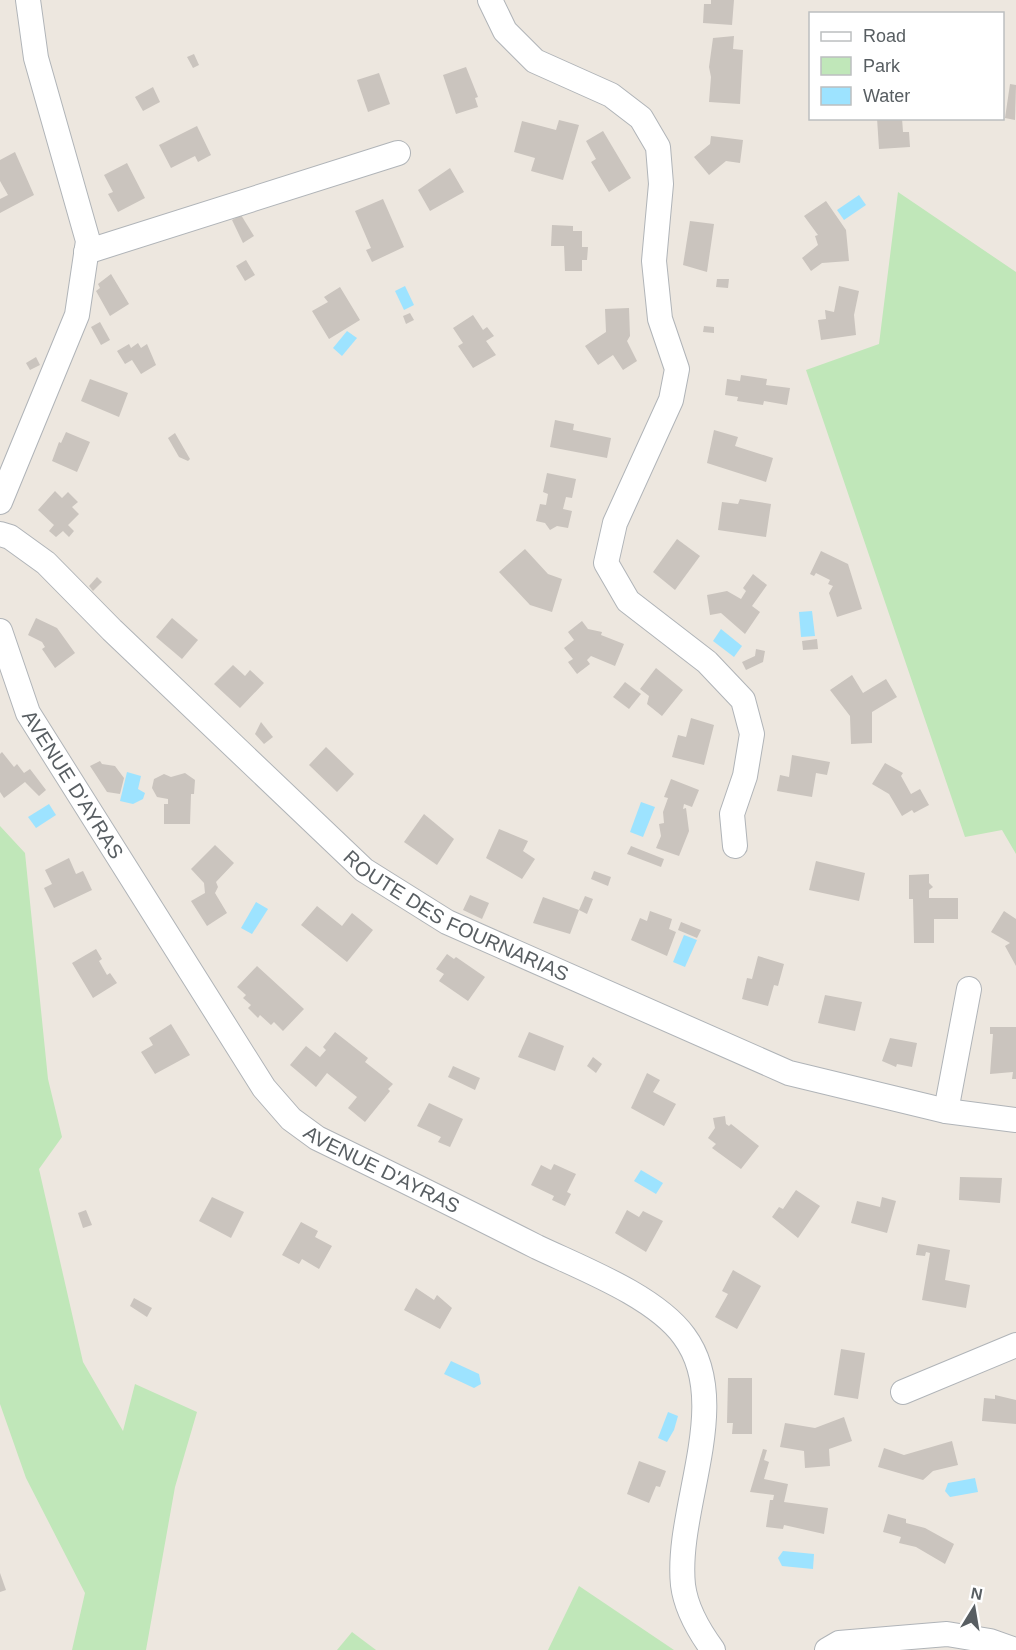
<svg xmlns="http://www.w3.org/2000/svg" width="1016" height="1650" font-family="Arial,sans-serif">
	<style>
		.green { fill: #c0e7b9 }
		.water { fill: #9de3ff }
		.building { fill: #cac4be }
		.lines { fill: none; stroke-linecap: round; stroke-linejoin: round }
		.minor-casing { stroke: #b0b4b8; stroke-width: 26 }
		.minor { stroke: #fff; stroke-width: 24 }
		.labels { text-anchor: middle; stroke-width: 4.5; stroke-linejoin: round; paint-order: stroke }
		.street-label { font-size: 20px; fill: #585e62; stroke: #fff }
	</style>
	<rect width="100%" height="100%" fill="#ede7df"/>
	<g class="green">
		<path d="M898 192 1016 272V854L1002 830 965 837 806 370 879 344Z"/>
		<path d="M0 826 25 853 48 1079 62 1137 39 1169 83 1362 123 1431 135 1384 197 1412 175 1487 146 1650H72L85 1593 26 1478 0 1404Z"/>
		<path d="M579 1586 674 1650H548Z"/>
		<path d="M352 1632 376 1650H337Z"/>
	</g>
	<g class="water">
		<path d="M859 195 866 205 844 220 837 210Z"/>
		<path d="M405 286 414 305 404 310 395 291Z"/>
		<path d="M347 331 357 338 342 356 333 348Z"/>
		<path d="M812 611 815 636 801 637 799 612Z"/>
		<path d="M721 629 742 646 734 657 713 641Z"/>
		<path d="M127 772 141 776 138 789 145 793 143 799 133 804 120 801Z"/>
		<path d="M641 802 655 807 643 837 630 832Z"/>
		<path d="M49 804 56 815 36 828 28 817Z"/>
		<path d="M256 902 268 909 252 934 241 928Z"/>
		<path d="M684 935 697 940 685 967 673 962Z"/>
		<path d="M641 1170 663 1183 656 1194 634 1181Z"/>
		<path d="M451 1361 479 1374 481 1384 474 1388 444 1374Z"/>
		<path d="M668 1412 678 1416 674 1430 667 1442 658 1438Z"/>
		<path d="M975 1478 978 1492 950 1497 945 1491 948 1483Z"/>
		<path d="M783 1551 814 1554 813 1569 782 1566 778 1558Z"/>
	</g>
	<g class="building">
		<path d="M711 0H734L732 25 703 23 704 4H711Z"/>
		<path d="M734 36 733 49 743 50 740 104 709 102 711 77 709 67 713 38Z"/>
		<path d="M194 54 199 65 193 68 187 57Z"/>
		<path d="M466 67 478 97 475 98 478 107 456 114 443 75Z"/>
		<path d="M379 73 390 104 368 112 357 80Z"/>
		<path d="M1010 84 1016 85 1015 120 1005 118Z"/>
		<path d="M153 87 160 102 143 111 135 97Z"/>
		<path d="M877 118H902L903 132H909L910 147 879 149Z"/>
		<path d="M559 120 579 125 563 180 531 171 535 158 514 152 522 121 556 130Z"/>
		<path d="M197 126 211 155 198 162 195 156 171 168 159 145Z"/>
		<path d="M603 131 631 178 609 192 591 162 596 159 586 141Z"/>
		<path d="M711 136 743 140 740 163 726 161 709 175 694 157 710 144Z"/>
		<path d="M15 152 34 195 0 213V199L8 195 0 181V160Z"/>
		<path d="M127 163 145 198 118 212 108 194 113 192 104 175Z"/>
		<path d="M450 168 464 192 430 211 418 190Z"/>
		<path d="M383 199 404 247 372 262 366 250 371 248 355 211Z"/>
		<path d="M826 201 846 230 849 261 822 263 811 271 802 258 818 245 815 236 818 235 804 216Z"/>
		<path d="M241 215 254 236 243 243 232 220Z"/>
		<path d="M690 221 714 224 707 272 683 265Z"/>
		<path d="M552 225 573 226V231H582V247H588L587 260H582V271H565L564 246H551Z"/>
		<path d="M246 260 255 275 245 281 236 266Z"/>
		<path d="M111 274 129 304 110 316 96 291 100 288 98 284Z"/>
		<path d="M717 279H729L728 288 716 287Z"/>
		<path d="M839 286 859 291 854 315 856 335 821 340 818 320 826 319 825 310 834 312Z"/>
		<path d="M340 287 360 320 329 339 312 311 328 302 324 297Z"/>
		<path d="M629 308 630 336 627 341 637 361 623 370 613 355 598 365 585 346 606 332 605 309Z"/>
		<path d="M410 313 414 320 406 324 403 316Z"/>
		<path d="M473 315 483 330 487 327 494 336 486 341 496 355 473 368 458 346 463 343 453 328Z"/>
		<path d="M100 322 110 340 101 345 91 327Z"/>
		<path d="M704 326 714 327V333L703 332Z"/>
		<path d="M138 343 141 348 147 344 156 365 141 374 132 360 125 364 117 351 129 344 131 348Z"/>
		<path d="M36 357 40 365 30 370 26 363Z"/>
		<path d="M741 375 767 379 766 385 790 388 787 405 764 401 763 405 737 401 738 397 725 395 727 379 740 381Z"/>
		<path d="M90 379 128 393 119 417 81 401Z"/>
		<path d="M555 420 574 424 573 430 611 438 607 458 550 447Z"/>
		<path d="M714 430 738 437 735 446 773 458 766 482 707 463Z"/>
		<path d="M66 432 90 442 77 472 52 461 59 442 61 443Z"/>
		<path d="M175 433 190 459 188 461 179 457 168 438Z"/>
		<path d="M547 473 576 479 572 498 566 497 563 509 572 511 568 528 557 526 550 530 545 523 536 521 540 504 546 505 548 494 543 492Z"/>
		<path d="M55 491 62 498 68 492 78 502 72 507 79 514 68 525 74 531 69 537 63 531 56 537 49 531 54 525 38 510Z"/>
		<path d="M740 499 771 504 766 537 718 530 722 502 738 504Z"/>
		<path d="M677 539 700 556 675 590 653 572Z"/>
		<path d="M525 549 548 574 562 579 552 612 530 605 499 572Z"/>
		<path d="M821 551 848 564 862 609 837 617 829 593 833 586 828 584 830 580 816 573 814 576 810 574Z"/>
		<path d="M753 574 767 585 752 606 760 612 745 634 721 613 710 615 707 595 727 591 741 599 746 591 743 588Z"/>
		<path d="M97 577 102 582 93 591 89 586Z"/>
		<path d="M36 618 57 628 75 653 55 668 42 649 45 647 42 642 28 635Z"/>
		<path d="M172 618 198 640 182 659 156 637Z"/>
		<path d="M582 621 588 629 602 632 601 635 624 644 615 666 591 656 587 660 590 664 577 674 568 662 573 659 564 648 574 640 568 632Z"/>
		<path d="M817 639 818 649 803 650 802 641Z"/>
		<path d="M756 649 765 651 763 662 746 670 742 662 755 656Z"/>
		<path d="M233 665 245 676 250 670 264 683 240 708 214 684Z"/>
		<path d="M656 668 683 690 662 716 647 704 649 696 640 689Z"/>
		<path d="M852 675 863 693 886 679 897 697 872 712V743L851 744 850 716 830 690Z"/>
		<path d="M625 682 641 694 629 709 613 697Z"/>
		<path d="M691 718 714 725 704 765 672 757 678 735 686 737Z"/>
		<path d="M261 722 273 737 264 744 255 734Z"/>
		<path d="M326 747 354 774 337 792 309 765Z"/>
		<path d="M2 752 14 767 17 764 24 773 30 769 46 790 39 796 25 782 4 798 0 792V754Z"/>
		<path d="M792 755 830 762 827 775 816 773 812 797 777 791 780 775 789 777Z"/>
		<path d="M100 761 102 764 115 766 124 778 120 794 107 792 90 766Z"/>
		<path d="M885 763 903 773 901 776 911 794 920 789 929 805 914 813 912 810 902 816 889 794 872 784Z"/>
		<path d="M185 773 195 780 194 794H191L190 824H164V804H168V799L157 797 152 788 154 779 164 774 171 777Z"/>
		<path d="M671 779 699 790 692 807 684 804 683 809 686 808 689 831 679 856 656 848 661 836 659 824 664 823 663 812 668 798 664 797Z"/>
		<path d="M424 814 454 839 437 865 404 842Z"/>
		<path d="M499 829 528 841 523 851 535 859 522 879 486 858Z"/>
		<path d="M215 845 234 863 216 882 218 887 215 893 227 913 207 926 191 901 205 893 204 883 191 869Z"/>
		<path d="M631 846 664 859 661 867 627 854Z"/>
		<path d="M69 858 76 874 83 871 92 890 54 908 44 888 52 884 45 870Z"/>
		<path d="M816 861 865 873 859 901 809 890Z"/>
		<path d="M594 871 611 877 608 886 591 879Z"/>
		<path d="M929 874V883L933 887 929 890V898H958V919H934V943H914L913 899H909V875Z"/>
		<path d="M470 895 489 903 482 919 463 910Z"/>
		<path d="M585 896 593 899 587 914 579 910 570 934 533 923 543 897 579 910Z"/>
		<path d="M317 906 342 926 352 913 373 930 347 962 301 925Z"/>
		<path d="M650 911 672 919 669 929 676 932 667 956 631 940 640 918 647 921Z"/>
		<path d="M1004 911 1016 919V966L1005 946 1010 943 991 932Z"/>
		<path d="M681 922 701 930 697 938 678 930Z"/>
		<path d="M96 949 102 959 99 961 107 975 110 973 117 983 93 998 72 963Z"/>
		<path d="M447 954 454 959 456 957 485 977 468 1001 439 981 444 974 436 969Z"/>
		<path d="M758 956 784 964 778 986 774 985 768 1006 742 999 747 978 752 979Z"/>
		<path d="M257 966 304 1009 283 1031 274 1022 271 1025 260 1015 258 1018 248 1008 251 1005 243 998 246 995 237 987Z"/>
		<path d="M825 995 862 1002 855 1031 818 1023Z"/>
		<path d="M171 1024 190 1055 155 1074 141 1052 153 1045 149 1038Z"/>
		<path d="M990 1027H1016V1079H1012L1013 1072 990 1074 993 1034H990Z"/>
		<path d="M335 1032 368 1058 365 1062 393 1084 388 1089 390 1091 365 1122 348 1108 357 1097 327 1073 316 1087 290 1065 306 1046 320 1057 326 1050 323 1047Z"/>
		<path d="M529 1032 564 1046 555 1071 518 1057Z"/>
		<path d="M890 1038 917 1043 912 1067 897 1064 896 1067 882 1061Z"/>
		<path d="M593 1057 602 1064 596 1073 587 1066Z"/>
		<path d="M453 1066 480 1078 475 1090 448 1077Z"/>
		<path d="M647 1073 660 1080 653 1092 676 1104 664 1126 631 1108Z"/>
		<path d="M429 1103 463 1119 450 1147 438 1142 441 1137 417 1126Z"/>
		<path d="M725 1116 726 1124 729 1126 731 1124 759 1146 741 1169 712 1148 716 1144 708 1138 715 1128 713 1118Z"/>
		<path d="M554 1164 576 1174 567 1192 571 1194 565 1206 552 1200 554 1196 531 1185 541 1165 551 1170Z"/>
		<path d="M960 1177 1002 1178 1000 1203 959 1200Z"/>
		<path d="M796 1190 820 1206 798 1238 772 1217 779 1207 783 1209Z"/>
		<path d="M212 1197 244 1212 231 1238 199 1221Z"/>
		<path d="M882 1197 896 1201 887 1233 851 1223 857 1201 880 1207Z"/>
		<path d="M86 1210 92 1225 83 1228 78 1213Z"/>
		<path d="M627 1210 639 1217 643 1211 663 1221 646 1252 615 1233Z"/>
		<path d="M301 1222 318 1231 315 1237 332 1246 319 1269 302 1259 299 1264 282 1255Z"/>
		<path d="M918 1244 950 1250 945 1280 970 1285 966 1308 922 1300 930 1253 926 1252 925 1256 916 1255Z"/>
		<path d="M733 1270 761 1286 737 1329 715 1317 728 1294 722 1291Z"/>
		<path d="M416 1288 434 1300 437 1295 452 1308 440 1329 404 1310Z"/>
		<path d="M134 1298 152 1308 147 1317 130 1306Z"/>
		<path d="M841 1349 865 1353 858 1399 834 1395Z"/>
		<path d="M728 1378H752V1434H732L733 1423H727Z"/>
		<path d="M995 1395 1016 1400V1424L982 1421 984 1398 995 1399Z"/>
		<path d="M844 1417 852 1441 829 1449 830 1466 805 1468 804 1451 780 1447 785 1423 815 1428Z"/>
		<path d="M952 1441 958 1465 933 1471 923 1480 878 1467 884 1448 904 1455Z"/>
		<path d="M763 1449 767 1450 764 1460 769 1462 764 1479 788 1484 784 1502 828 1508 824 1534 784 1525 783 1529 766 1527 770 1500H773L774 1495 750 1492Z"/>
		<path d="M639 1461 666 1471 660 1487 656 1486 649 1503 627 1494Z"/>
		<path d="M888 1514 906 1519V1523L925 1528 954 1544 945 1564 916 1547 899 1543 901 1537 883 1532Z"/>
		<path d="M0 1573 6 1590 0 1592Z"/>
	</g>
	<g class="lines">
		<g class="minor-casing">
			<g id="minor">
				<path d="M490 0 505 31 535 61 611 95 641 118 658 147 661 184 654 261 660 319 677 369 671 400 615 523 606 563 628 601 707 662 743 700 752 734 745 776 732 814 735 846"/>
				<path d="M86 252 398 153"/>
				<path d="M0 502 77 315 88 241 36 58 28 0"/>
				<path id="s1" d="M0 534 10 537 46 563 112 630 364 870 447 922 789 1073 946 1111 1016 1120"/>
				<path id="s2" d="M0 631 28 713 264 1088 291 1119 317 1138C391 1174 464 1210 537 1247 581 1268 655 1296 684 1336 734 1403 675 1508 683 1585 686 1609 699 1631 713 1650"/>
				<path d="M946 1111 969 989"/>
				<path d="M903 1392 1016 1345"/>
				<path d="M827 1650 839 1643 947 1634 990 1641 1015 1650"/>
			</g>
		</g>
		<use href="#minor" class="minor"/>
	</g>
	<g class="labels">
		<g class="street-label">
			<text dy="7" stroke="none"><textPath href="#s2" startOffset="171">AVENUE D'AYRAS</textPath></text>
			<text dy="7" stroke="none"><textPath href="#s1" startOffset="600">ROUTE DES FOURNARIAS</textPath></text>
			<text dy="7" stroke="none"><textPath href="#s2" startOffset="675">AVENUE D'AYRAS</textPath></text>
		</g>
	</g>
	<rect x="809" y="12" width="195" height="108" fill="#ffffff" stroke="#bcbfc0" stroke-width="1.5"/>
	<rect x="821" y="32" width="30" height="9" fill="#ffffff" stroke="#bcbfc0" stroke-width="1.5"/>
	<text x="863" y="42" font-size="18" fill="#585e62">Road</text>
	<rect x="821" y="57" width="30" height="18" fill="#c0e7b9" stroke="#bcbfc0" stroke-width="1.5"/>
	<text x="863" y="72" font-size="18" fill="#585e62">Park</text>
	<rect x="821" y="87" width="30" height="18" fill="#9de3ff" stroke="#bcbfc0" stroke-width="1.5"/>
	<text x="863" y="102" font-size="18" fill="#585e62">Water</text>
	<g transform="translate(974 1608) rotate(11)" stroke="#ffffff" stroke-width="4.5" paint-order="stroke">
	<path d="M0-4.5L10 22L0 15L-10 22Z" fill="#585e62"/>
	<text y="-9" font-size="16" font-weight="bold" text-anchor="middle" fill="#585e62">N</text>
	</g>
</svg>
